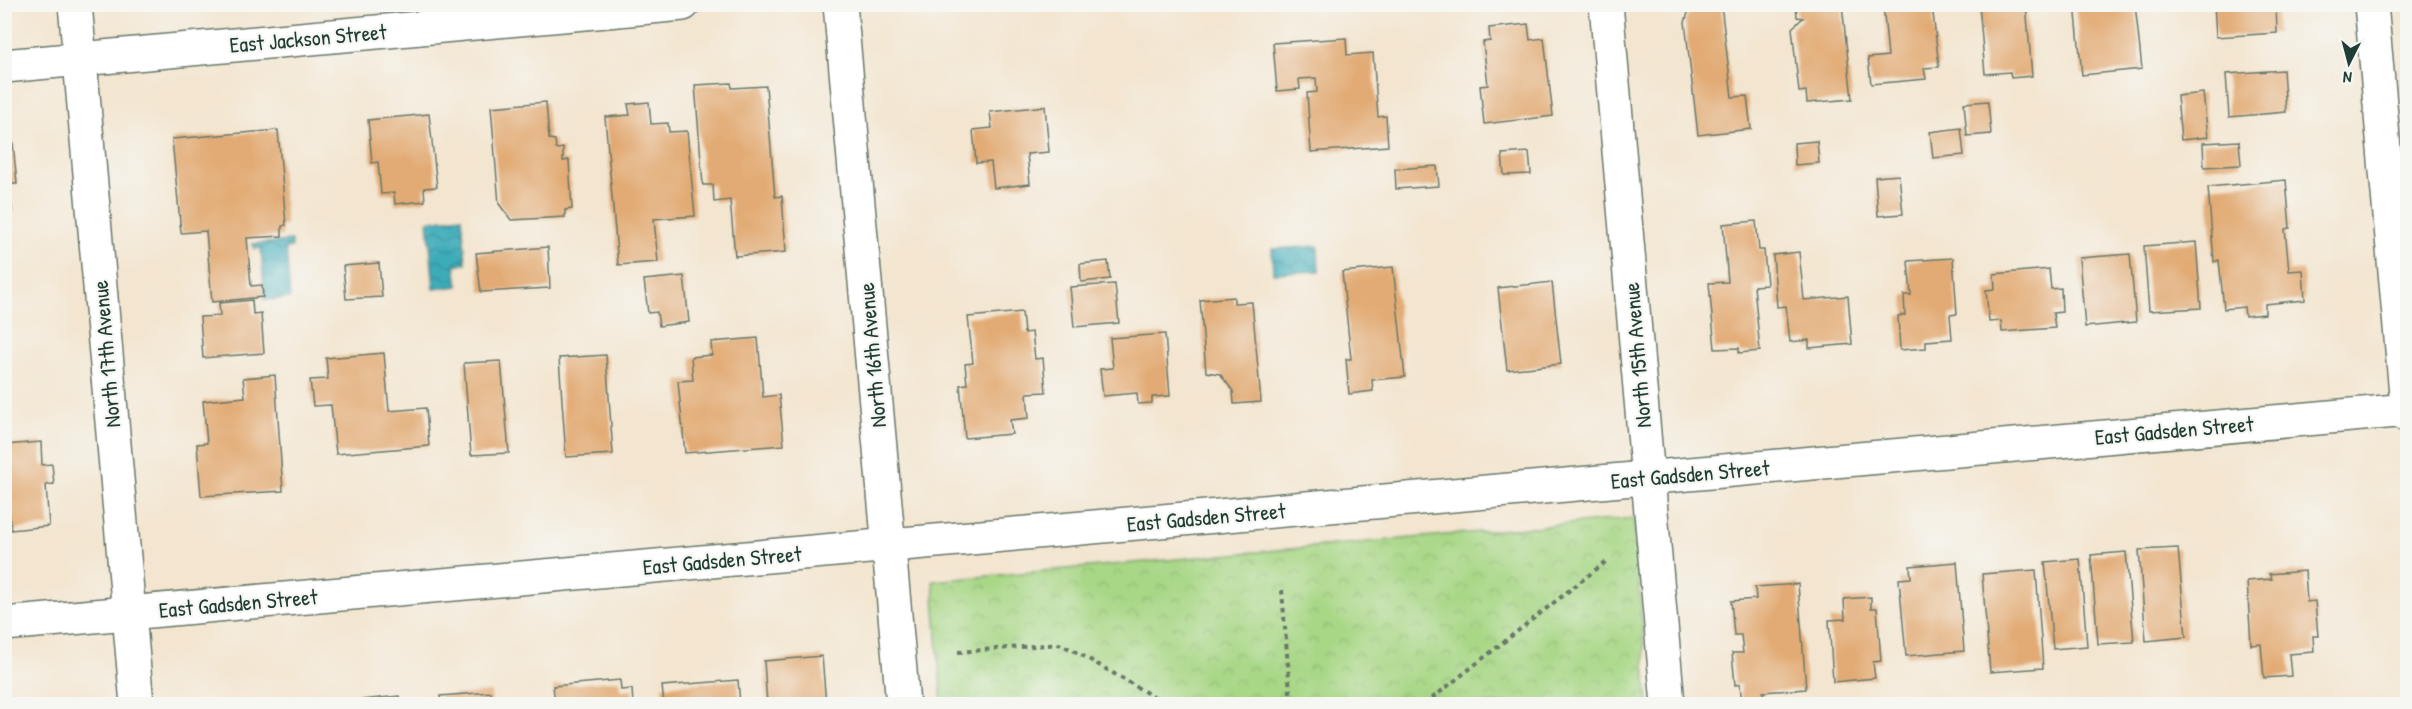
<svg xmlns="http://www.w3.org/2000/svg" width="2412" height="709" font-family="'Patrick Hand',sans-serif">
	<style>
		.park { fill: url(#park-crowns); stroke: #648a5d; stroke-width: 1.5 }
		.water { fill: url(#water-waves); stroke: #2e7476; stroke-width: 1.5 }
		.building { fill: #e2ab74 }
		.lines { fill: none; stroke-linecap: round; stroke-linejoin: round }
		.minor-casing { stroke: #69786a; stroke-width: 36 }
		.tertiary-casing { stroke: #69786a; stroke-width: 36 }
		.path { stroke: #69786a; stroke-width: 4; stroke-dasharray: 4.5 4.5; stroke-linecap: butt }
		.minor { stroke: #fff; stroke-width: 33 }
		.tertiary { stroke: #fff; stroke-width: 33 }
		.labels { text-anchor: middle; stroke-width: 4.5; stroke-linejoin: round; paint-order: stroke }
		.street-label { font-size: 22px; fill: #1f3d34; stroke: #f6f6f2 }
	</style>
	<defs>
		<pattern id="park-crowns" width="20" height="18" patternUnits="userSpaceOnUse" patternTransform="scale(1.5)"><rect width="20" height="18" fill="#a8d786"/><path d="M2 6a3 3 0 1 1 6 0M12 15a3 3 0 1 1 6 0" fill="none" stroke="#90b974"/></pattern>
		<pattern id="water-waves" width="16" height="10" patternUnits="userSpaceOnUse" patternTransform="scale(1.5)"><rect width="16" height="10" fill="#3cacb9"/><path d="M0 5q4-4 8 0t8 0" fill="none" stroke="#328d97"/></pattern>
	</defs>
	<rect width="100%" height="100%" fill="#f6f6f2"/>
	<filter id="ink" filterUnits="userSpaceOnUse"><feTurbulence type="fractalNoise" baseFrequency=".0167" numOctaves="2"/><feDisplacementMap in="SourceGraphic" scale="12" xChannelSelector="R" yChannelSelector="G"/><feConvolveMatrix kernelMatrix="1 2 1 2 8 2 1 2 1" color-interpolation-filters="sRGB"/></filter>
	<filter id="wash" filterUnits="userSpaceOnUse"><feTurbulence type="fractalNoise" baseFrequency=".008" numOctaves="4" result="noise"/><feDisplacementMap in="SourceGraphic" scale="24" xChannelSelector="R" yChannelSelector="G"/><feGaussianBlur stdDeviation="1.35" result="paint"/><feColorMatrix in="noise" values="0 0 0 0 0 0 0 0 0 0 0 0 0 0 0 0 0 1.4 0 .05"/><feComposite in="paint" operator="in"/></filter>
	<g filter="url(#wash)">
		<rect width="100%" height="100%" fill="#f3e5cf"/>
		<path class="park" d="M1634 518 1648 704H942L933 581Z"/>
		<g class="water">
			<path d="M462 217 466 263 455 265 458 286 434 289 428 221Z"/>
			<path d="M292 241V247L286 248 290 298 265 300 261 248 254 249 253 244Z"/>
			<path d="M1318 246 1319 271 1273 273 1272 249Z"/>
		</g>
		<g id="blocks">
			<g class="building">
				<path d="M1691 4H1721L1732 97 1747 96 1751 129 1698 135 1685 22Z"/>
				<path d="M1796 4H1842L1852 99 1807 103 1806 91 1799 92 1792 28 1803 18 1797 17Z"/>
				<path d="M1883 4H1932L1939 67 1924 68 1926 79 1871 84 1868 58 1888 56Z"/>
				<path d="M1979 4H2026L2032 76 2011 78 2010 72 1985 74Z"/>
				<path d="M2075 4H2135L2142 69 2082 75Z"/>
				<path d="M2214 4H2276L2277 33 2216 37Z"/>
				<path d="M1528 24 1530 40 1544 38 1553 116 1484 124 1480 86 1488 85 1483 42 1490 41 1489 28Z"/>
				<path d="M1346 38 1347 55 1373 53 1378 117 1386 116 1388 146 1311 152 1307 93 1317 92 1316 78 1299 79 1300 89 1277 91 1273 43Z"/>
				<path d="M2283 70 2286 112 2229 117 2226 74Z"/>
				<path d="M731 83 732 88 766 86 775 197 782 196 786 252 735 256 730 200 714 202 713 185H703L695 85Z"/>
				<path d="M2203 93 2208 137 2181 140 2177 96Z"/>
				<path d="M1988 101 1991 134 1967 136 1964 103Z"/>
				<path d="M546 102 549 139 555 140 556 149 563 148V161L569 160 572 209 565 210V217L511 220 499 204 491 107Z"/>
				<path d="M649 102 651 124 668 123 669 132 687 131 695 216 654 219 658 262 618 265 605 117 630 115 628 104Z"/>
				<path d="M1045 106 1049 152 1027 154 1030 184 994 188 991 162 976 163 973 130 992 128 990 112Z"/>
				<path d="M429 114 437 187 424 188 425 201 395 204 394 193 381 194 378 162 372 163 368 120Z"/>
				<path d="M1961 128 1964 155 1933 158 1930 132Z"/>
				<path d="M278 130 286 225 282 226V236L247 238 251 286 262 285 263 297 212 302 206 231 181 233 172 139Z"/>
				<path d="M1817 141 1819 163 1795 165 1794 143Z"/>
				<path d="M2239 141 2241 165 2204 167 2203 143Z"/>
				<path d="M13 143 17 184H9L12 211 7 212 10 237H4V144Z"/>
				<path d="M1529 152 1531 174 1504 175 1502 154Z"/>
				<path d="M1437 166 1439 186 1396 189 1395 169Z"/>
				<path d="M1899 175 1903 214 1878 216 1875 177Z"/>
				<path d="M2286 180 2290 228 2285 229 2289 271 2303 270 2305 300 2265 304V314L2245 316 2244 307 2224 309 2219 260 2214 262 2208 187Z"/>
				<path d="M1756 221 1759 250H1764L1767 285 1754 286 1760 351 1739 353V348L1715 349 1709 283 1728 282 1723 224Z"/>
				<path d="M2196 242 2201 308 2149 311 2144 246Z"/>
				<path d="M548 247 550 288 481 292 476 253Z"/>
				<path d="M1799 252 1804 300 1848 296 1852 344 1809 348V340L1790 342 1786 306 1777 307 1773 255Z"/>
				<path d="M2130 254 2136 322 2085 327 2079 258Z"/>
				<path d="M1953 258 1957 314 1950 315 1952 339 1926 341V348L1900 350 1898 316 1905 315 1904 295H1911L1908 261Z"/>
				<path d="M1108 261 1110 279 1081 282 1080 264Z"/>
				<path d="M379 263 382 297 346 299 343 266Z"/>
				<path d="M1393 267 1405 377 1372 380 1373 391 1349 394 1346 359H1351L1342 272Z"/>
				<path d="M2049 269 2051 289 2061 288 2062 312 2053 313 2055 328 2002 332 2001 321 1989 322 1986 290 1995 289 1994 274Z"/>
				<path d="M684 276 689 322 659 326 657 312 648 313 644 280Z"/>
				<path d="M1552 282 1561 364 1507 370 1498 288Z"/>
				<path d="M1115 284 1119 323 1074 327 1070 287Z"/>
				<path d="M1234 297V303L1252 302 1261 402 1234 404 1233 391 1220 374 1206 372 1200 300Z"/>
				<path d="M252 300 253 314 261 313 264 353 203 358 200 317 220 316 219 303Z"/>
				<path d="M1022 312 1024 333 1032 332 1035 359 1043 358 1046 392 1027 393 1029 418 1010 420 1012 434 965 438 960 385 967 384 965 364 973 363 968 317Z"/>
				<path d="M1165 334 1170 396 1152 397V403L1138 404 1137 393 1103 396 1100 369 1113 368 1110 338Z"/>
				<path d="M758 338 763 397 779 395 784 445 685 453 678 381 693 380 691 357 712 355 711 342Z"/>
				<path d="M384 353 389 411 426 408 429 446 336 454 331 405 313 406 310 380 328 379 326 358Z"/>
				<path d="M606 355 613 454 566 457 559 358Z"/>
				<path d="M501 361 509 453 471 455 464 363Z"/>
				<path d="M275 375 283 491 201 496 197 444 207 443 203 401 245 397 243 378Z"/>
				<path d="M41 442 42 465 52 464 54 484 46 485 49 526 11 530 8 494 4 495V466H7L5 445Z"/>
				<path d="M2178 548 2186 637 2146 641 2139 550Z"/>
				<path d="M2126 552 2134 642 2098 644 2091 555Z"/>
				<path d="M2080 559 2087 646 2053 649 2045 562Z"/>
				<path d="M1957 562 1964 651 1906 656 1899 579 1911 578 1910 566Z"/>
				<path d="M2036 570 2043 668 1990 672 1982 574Z"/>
				<path d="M2305 571 2307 602 2315 601 2318 636H2313L2314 652 2289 654 2291 676 2264 678 2261 644 2251 645 2247 581 2272 579 2269 574Z"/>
				<path d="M1798 584 1806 689 1763 692 1764 704H1742L1740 684 1735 685 1732 653H1743L1741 635H1734L1731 601 1756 599 1755 587Z"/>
				<path d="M1871 597V608H1877L1881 661 1873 662 1875 678 1833 682 1829 620 1845 619 1844 599Z"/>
				<path d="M822 656 826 704H767L764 661Z"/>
				<path d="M620 680 621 690 632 689 633 704H555L553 686Z"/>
				<path d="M738 680 740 704H664L662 686Z"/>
				<path d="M491 692 492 704H441L440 696Z"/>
				<path d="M399 696 400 704H331V703Z"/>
			</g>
		</g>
	</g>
	<g filter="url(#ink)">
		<use href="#blocks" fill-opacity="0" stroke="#69786a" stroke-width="1.5"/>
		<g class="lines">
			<g class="minor-casing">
				<g id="minor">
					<path d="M840 4 903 704"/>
					<path d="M1606 4 1668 704"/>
					<path d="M4 66 683 4"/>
					<path d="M4 624 2408 410"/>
				</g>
			</g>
			<g class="tertiary-casing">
				<g id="tertiary">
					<path d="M75 4 137 704"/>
					<path d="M2371 4 2408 416"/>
				</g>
			</g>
			<g class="path">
				<path d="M1282 590 1291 704"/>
				<path d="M958 652 1059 644 1073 650 1166 704"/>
				<path d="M1425 704 1608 560"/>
			</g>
			<use href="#minor" class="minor"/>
			<use href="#tertiary" class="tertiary"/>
		</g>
	</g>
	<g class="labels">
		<g class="street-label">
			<text transform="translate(308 38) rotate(-5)" y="8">East Jackson Street</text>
			<text transform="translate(106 354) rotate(-95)" y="8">North 17th Avenue</text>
			<text transform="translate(872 355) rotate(-95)" y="8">North 16th Avenue</text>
			<text transform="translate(1637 355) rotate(-95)" y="8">North 15th Avenue</text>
			<text transform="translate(2174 430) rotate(-5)" y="8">East Gadsden Street</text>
			<text transform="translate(1690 474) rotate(-5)" y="8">East Gadsden Street</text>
			<text transform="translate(1206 517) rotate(-5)" y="8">East Gadsden Street</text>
			<text transform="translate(722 560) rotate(-5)" y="8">East Gadsden Street</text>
			<text transform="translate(238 603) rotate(-5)" y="8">East Gadsden Street</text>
		</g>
	</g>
	<rect width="2412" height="709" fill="none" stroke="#f6f6f2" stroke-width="24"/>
	<g transform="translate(2349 63) rotate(186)" stroke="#f6f6f2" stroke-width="4.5" paint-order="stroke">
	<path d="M0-4.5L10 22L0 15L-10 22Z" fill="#1f3d34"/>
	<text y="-9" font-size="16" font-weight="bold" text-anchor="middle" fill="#1f3d34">N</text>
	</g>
</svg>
